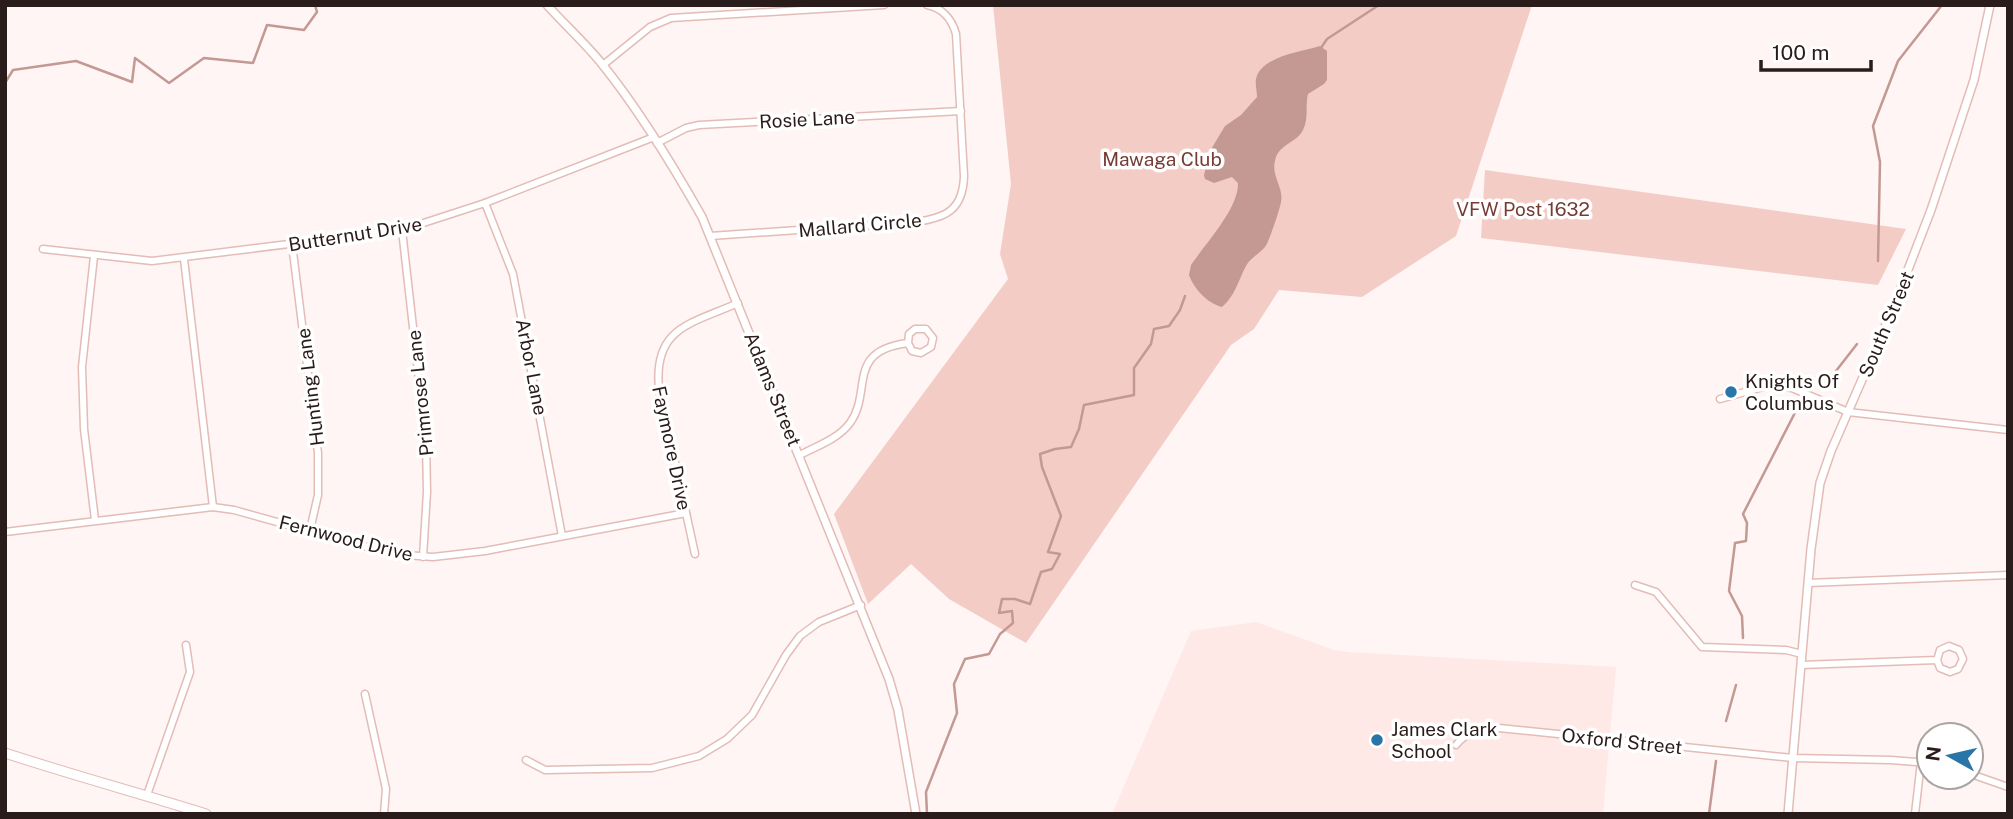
<svg xmlns="http://www.w3.org/2000/svg" width="2013" height="819" font-family="'Public Sans',sans-serif">
	<style>
		.built { fill: #fee9e6 }
		.green { fill: #f4ccc6 }
		.water { fill: #c49993 }
		.lines { fill: none; stroke-linecap: round; stroke-linejoin: round }
		.stream { stroke: #c49993; stroke-width: 2.5 }
		.minor-casing { stroke: #e4bcb6; stroke-width: 9 }
		.tertiary-casing { stroke: #e4bcb6; stroke-width: 10 }
		.secondary-casing { stroke: #e4bcb6; stroke-width: 11 }
		.minor { stroke: #fff; stroke-width: 6 }
		.tertiary { stroke: #fff; stroke-width: 7 }
		.secondary { stroke: #fff; stroke-width: 9 }
		.poi-dot { fill: #2a75a8; stroke: #fff; stroke-width: 2.5 }
		.labels { text-anchor: middle; stroke-width: 7; stroke-linejoin: round; paint-order: stroke }
		.street-label { font-size: 19px; fill: #2a1c1a; stroke: #fff }
		.park-label { font-size: 19px; fill: #763c34; stroke: #fff }
		.poi-label { font-size: 19px; fill: #2a1c1a; stroke: #fff; text-anchor: start }
	</style>
	<rect width="100%" height="100%" fill="#fef5f4"/>
	<path class="built" d="M1256 622 1334 650 1348 652 1616 667 1603 814H1112L1191 631Z"/>
	<g class="green">
		<path d="M993 5H1532L1456 236 1362 297 1279 290 1254 329 1231 345 1026 643 949 599 911 564 868 604 834 514 1008 279 1000 254 1011 184Z"/>
		<path d="M1485 170 1906 229 1878 285 1481 238Z"/>
	</g>
	<path class="water" d="M1320 46 1327 51V80L1324 84 1308 94C1305 106 1309 118 1303 130 1297 143 1278 144 1275 161 1271 176 1284 187 1281 202 1280 209 1269 242 1265 247 1259 254 1250 258 1246 266 1238 281 1235 296 1222 307 1207 303 1194 289 1189 275L1191 265C1206 243 1239 208 1238 183L1232 177 1214 183 1205 179 1204 175 1210 151 1225 126 1241 115 1257 97C1257 91 1255 84 1256 79 1261 56 1301 52 1320 46Z"/>
	<g class="lines">
		<g class="stream">
			<path d="M1321 48 1327 39 1379 5"/>
			<path d="M5 83 13 70 76 61 132 82 135 58 169 83 204 58 253 63 267 25 304 30 317 12 315 5"/>
			<path d="M1878 261 1880 162 1873 126 1898 61 1942 5"/>
			<path d="M1829 380 1857 344"/>
			<path d="M1743 638 1742 616 1729 591 1735 543 1746 541 1747 523 1743 514 1800 403"/>
			<path d="M1726 721 1736 685"/>
			<path d="M927 814 926 792 957 713 954 684 965 659 989 654 1000 634 1013 623 1012 611 999 613 1002 599H1015L1030 604 1041 572 1052 569 1060 554 1048 552 1061 516 1042 467 1040 454 1055 449 1071 447 1079 429 1084 405 1134 395V368L1151 344 1154 329 1169 326 1180 310 1185 296"/>
			<path d="M1709 814 1716 761"/>
		</g>
		<g class="minor-casing">
			<g id="minor">
				<path d="M603 65 650 27 671 18 884 5"/>
				<path d="M657 143 686 128 699 125 961 111"/>
				<path d="M485 203 513 274 562 536"/>
				<path d="M402 230 426 442 427 492 423 557"/>
				<path d="M710 236 915 222C946 218 963 210 964 176L956 34C952 19 942 8 927 5"/>
				<path d="M292 244 318 453V495L310 530"/>
				<path d="M43 249 152 261 402 230 485 203 654 137"/>
				<path d="M94 256 82 367 84 429 95 520"/>
				<path d="M184 259 213 507"/>
				<path d="M1720 399 1770 385 1792 388 1848 412 2008 430"/>
				<path d="M800 455C817 446 838 439 850 423 873 391 845 351 908 343L909 334 915 329H926L933 338 931 347 921 353 912 351 908 343"/>
				<path d="M5 532 213 507 234 510 371 548 406 555 433 557 485 551 686 513"/>
				<path d="M695 554 659 389C653 327 691 324 738 303"/>
				<path d="M1808 583 2008 575"/>
				<path d="M1635 585 1656 592 1702 647 1786 650 1802 654"/>
				<path d="M1801 665 1937 660 1940 668 1950 672 1958 669 1963 659 1959 650 1949 646 1940 650 1937 660"/>
				<path d="M365 694 386 789 384 814"/>
				<path d="M1456 745C1467 731 1482 728 1499 728L1793 758 1891 760 1929 763"/>
				<path d="M526 760 545 770 652 768 699 756 727 739 752 715 786 655 800 636 819 622 861 605"/>
				<path d="M1971 774 2008 787"/>
				<path d="M147 795 190 672 186 645"/>
				<path d="M1915 814 1921 762"/>
			</g>
		</g>
		<g class="tertiary-casing">
			<g id="tertiary">
				<path d="M547 5C565 25 585 43 602 64 640 111 672 164 702 217L889 679 898 710 916 814"/>
				<path d="M1788 814 1811 549 1820 483 1831 451 1894 306 1931 210 1974 80 1990 5"/>
			</g>
		</g>
		<g class="secondary-casing">
			<path id="secondary" d="M5 753C72 775 139 793 206 814"/>
		</g>
		<use href="#minor" class="minor"/>
		<use href="#tertiary" class="tertiary"/>
		<use href="#secondary" class="secondary"/>
	</g>
	<g class="poi-dot">
		<circle cx="1731" cy="392" r="7"/>
		<circle cx="1377" cy="740" r="7"/>
	</g>
	<g class="labels">
		<g class="street-label">
			<text transform="translate(807 119) rotate(-3)" y="7">Rosie Lane</text>
			<text transform="translate(860 225) rotate(-5)" y="7">Mallard Circle</text>
			<text transform="translate(355 234) rotate(-9)" y="7">Butternut Drive</text>
			<text transform="translate(1886 324) rotate(-67)" y="7">South Street</text>
			<text transform="translate(532 367) rotate(79)" y="7">Arbor Lane</text>
			<text transform="translate(310 387) rotate(-97)" y="7">Hunting Lane</text>
			<text transform="translate(773 389) rotate(68)" y="7">Adams Street</text>
			<text transform="translate(420 393) rotate(-96)" y="7">Primrose Lane</text>
			<text transform="translate(672 448) rotate(78)" y="7">Faymore Drive</text>
			<text transform="translate(346 538) rotate(14)" y="7">Fernwood Drive</text>
			<text transform="translate(1622 741) rotate(6)" y="7">Oxford Street</text>
		</g>
		<g class="park-label">
			<text x="1162" y="166">Mawaga Club</text>
			<text x="1523" y="216">VFW Post 1632</text>
		</g>
		<g class="poi-label">
			<text x="1745" y="388">Knights Of<tspan x="1745" dy="22">Columbus</tspan></text>
			<text x="1391" y="736">James Clark<tspan x="1391" dy="22">School</tspan></text>
		</g>
	</g>
	<rect width="2013" height="819" fill="none" stroke="#2a1c1a" stroke-width="14"/>
	<g transform="translate(1950 756) rotate(278)"><circle r="33" fill="#ffffff" stroke="#aaa4a3" stroke-width="2"/>
	<path d="M0-5L12 26L0 18L-12 26Z" fill="#2a75a8"/>
	<text y="-10" font-size="19" font-weight="bold" text-anchor="middle" fill="#2a1c1a">N</text>
	</g>
	<path d="M1761 60v10h110v-10" fill="none" stroke="#2a1c1a" stroke-width="3.5"/>
	<text x="1772" y="60" font-size="21" fill="#2a1c1a" stroke="#ffffff" stroke-width="5" paint-order="stroke">100 m</text>
</svg>
